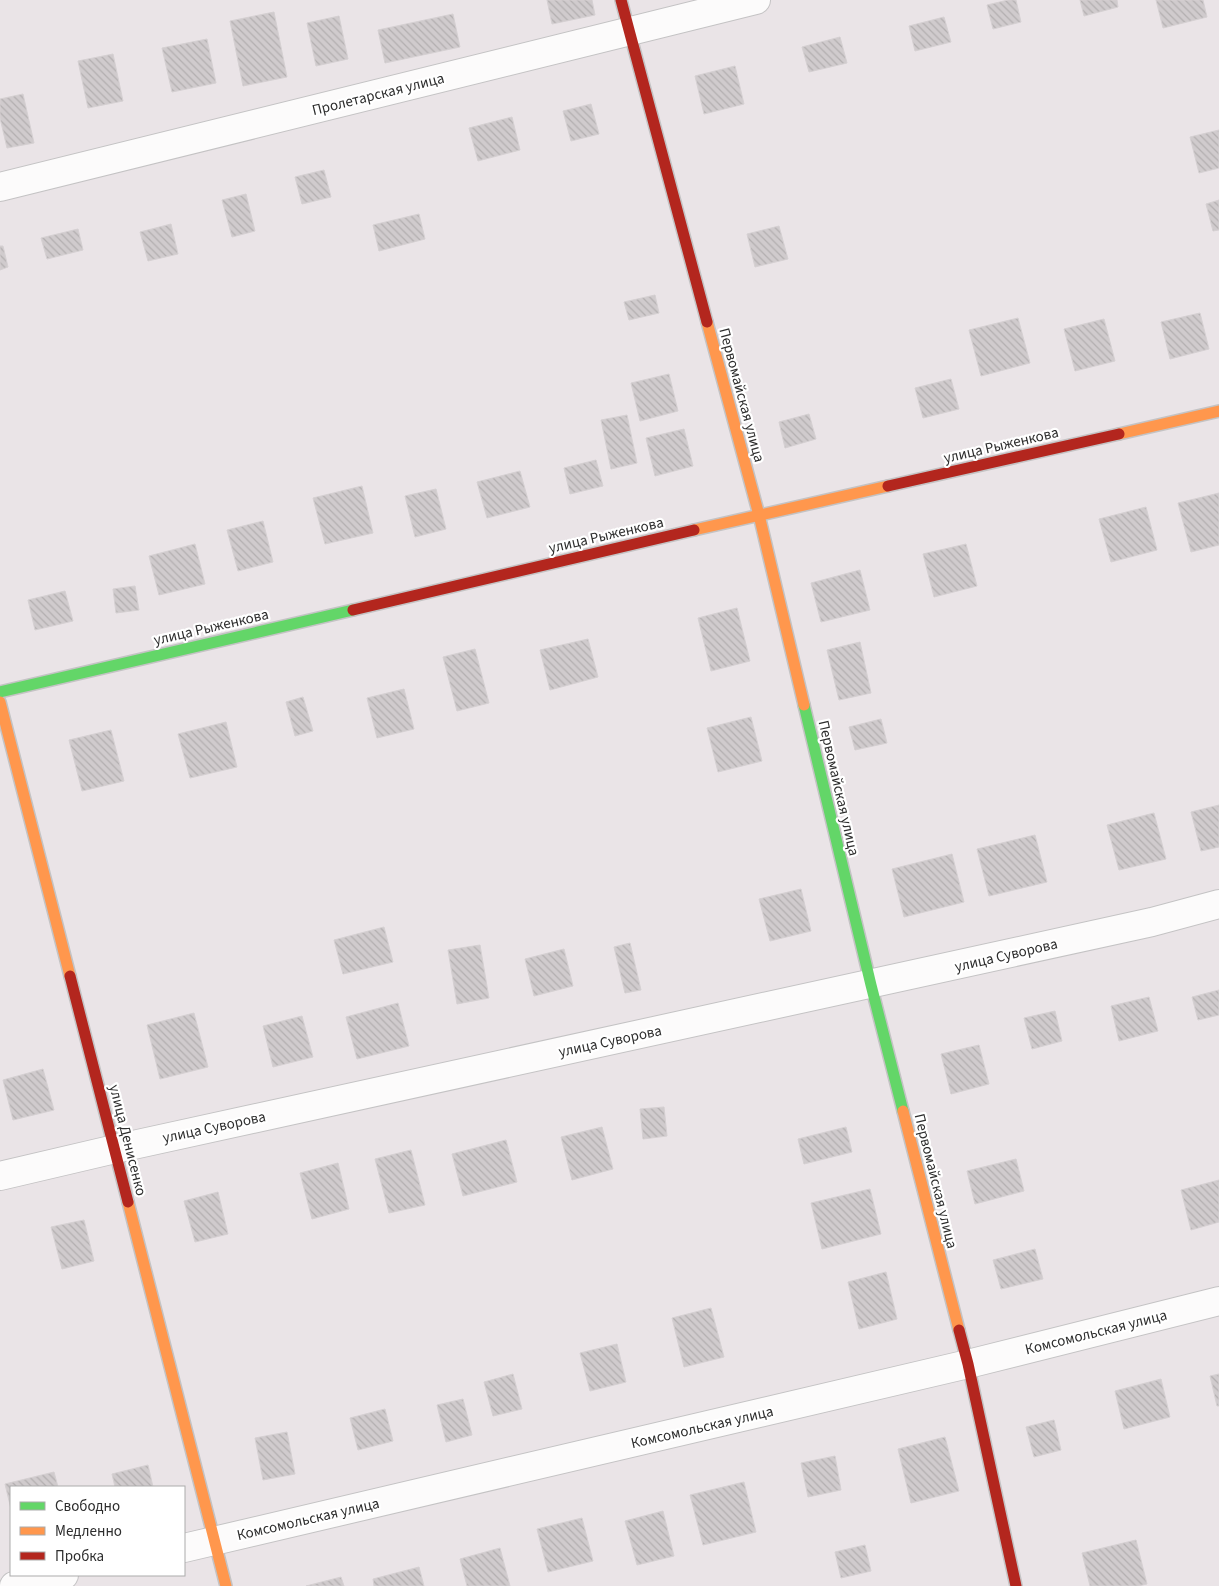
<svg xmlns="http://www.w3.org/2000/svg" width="1219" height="1586" font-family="'Source Sans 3',sans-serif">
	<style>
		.building { fill: url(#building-back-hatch); stroke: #d5d0d2 }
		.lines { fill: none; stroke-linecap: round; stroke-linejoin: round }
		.street-casing { stroke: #c4c3c4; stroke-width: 30 }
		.fast-casing { stroke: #c4c3c4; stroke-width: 14 }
		.slow-casing { stroke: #c4c3c4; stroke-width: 14 }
		.jam-casing { stroke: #c4c3c4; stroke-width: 14 }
		.street { stroke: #fcfbfb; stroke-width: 28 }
		.fast { stroke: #63d668; stroke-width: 11 }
		.slow { stroke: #ff974d; stroke-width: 11 }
		.jam { stroke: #b3261e; stroke-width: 11 }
		.labels { text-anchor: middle; stroke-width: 4.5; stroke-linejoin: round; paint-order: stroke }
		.street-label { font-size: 15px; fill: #2d2d2d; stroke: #fff }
	</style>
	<defs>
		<pattern id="building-back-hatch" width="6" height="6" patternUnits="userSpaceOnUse" patternTransform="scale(1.25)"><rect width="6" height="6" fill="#d0cbcd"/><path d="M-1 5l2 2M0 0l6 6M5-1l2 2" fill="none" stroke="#b3afb0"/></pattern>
	</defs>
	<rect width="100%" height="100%" fill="#eae4e7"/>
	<g class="building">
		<path d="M547 0H592L595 15 552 24Z"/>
		<path d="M1008 0H1016L1021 22 993 29 987 5Z"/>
		<path d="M1080 0H1117L1118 7 1084 16Z"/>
		<path d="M1156 0H1203L1207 17 1163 28Z"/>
		<path d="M274 12 287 77 243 86 230 21Z"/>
		<path d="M453 14 460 47 385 63 378 30Z"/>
		<path d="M339 16 348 59 316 66 307 23Z"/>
		<path d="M944 17 951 42 915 51 909 26Z"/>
		<path d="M840 37 847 63 809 72 802 47Z"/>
		<path d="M207 39 216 83 172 92 162 48Z"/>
		<path d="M113 54 123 101 88 108 78 61Z"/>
		<path d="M735 66 744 104 704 114 695 76Z"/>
		<path d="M23 94 34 143 7 148 0 118V99Z"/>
		<path d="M591 104 599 134 571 141 563 111Z"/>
		<path d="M512 117 520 150 478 161 469 128Z"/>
		<path d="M1219 130V168L1199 173 1190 137Z"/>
		<path d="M324 170 331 197 302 204 295 177Z"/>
		<path d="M246 194 255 231 232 237 222 200Z"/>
		<path d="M1219 200V230L1213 231 1206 204Z"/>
		<path d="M419 214 425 239 379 251 373 225Z"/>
		<path d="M171 224 178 254 148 261 140 232Z"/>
		<path d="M779 226 788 259 755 267 747 234Z"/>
		<path d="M78 229 83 250 47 259 41 238Z"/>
		<path d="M0 246H3L8 267 0 270Z"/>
		<path d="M655 295 659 313 629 320 624 302Z"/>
		<path d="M1200 313 1209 349 1170 359 1161 322Z"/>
		<path d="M1018 318 1030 363 981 376 969 330Z"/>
		<path d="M1104 319 1115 361 1075 371 1064 329Z"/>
		<path d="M669 374 678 411 640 421 631 383Z"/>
		<path d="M951 379 959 409 923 418 915 388Z"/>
		<path d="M809 414 816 439 785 448 779 422Z"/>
		<path d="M627 415 637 463 611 469 601 420Z"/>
		<path d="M684 429 693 466 655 476 646 438Z"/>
		<path d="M596 460 603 486 570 494 564 468Z"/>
		<path d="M520 471 530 507 487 518 477 482Z"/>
		<path d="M362 486 373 533 325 544 313 498Z"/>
		<path d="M436 489 446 529 415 537 405 496Z"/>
		<path d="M1219 493V545L1191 552 1178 503Z"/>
		<path d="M1146 507 1157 550 1111 562 1099 519Z"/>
		<path d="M263 521 273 562 238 571 227 530Z"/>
		<path d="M195 544 205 584 159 595 149 556Z"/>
		<path d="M966 544 977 586 934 597 923 554Z"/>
		<path d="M860 570 870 610 821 622 811 583Z"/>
		<path d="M135 586 139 610 116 613 113 589Z"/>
		<path d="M65 591 73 621 35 630 28 600Z"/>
		<path d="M737 608 750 661 711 671 698 618Z"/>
		<path d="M588 639 598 677 550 690 540 650Z"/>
		<path d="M860 642 871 693 839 700 827 650Z"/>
		<path d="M475 649 489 703 457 711 443 657Z"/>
		<path d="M404 689 414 729 377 738 367 698Z"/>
		<path d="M303 697 313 731 295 736 286 702Z"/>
		<path d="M751 717 762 761 718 772 707 728Z"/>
		<path d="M881 719 887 743 855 750 849 727Z"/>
		<path d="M226 722 237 767 190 778 178 734Z"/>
		<path d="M111 730 124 781 82 791 69 740Z"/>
		<path d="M1219 805V847L1201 851 1191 812Z"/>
		<path d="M1154 813 1166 859 1119 870 1107 825Z"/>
		<path d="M1035 835 1047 882 989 896 977 849Z"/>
		<path d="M952 854 964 902 904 917 892 869Z"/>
		<path d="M801 889 811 931 770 941 759 899Z"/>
		<path d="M384 927 393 962 343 974 334 940Z"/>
		<path d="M630 943 641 990 625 993 614 947Z"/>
		<path d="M480 945 489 998 457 1004 448 950Z"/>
		<path d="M564 949 573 986 534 996 525 959Z"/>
		<path d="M1219 990V1015L1198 1020 1192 997Z"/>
		<path d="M1149 997 1158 1031 1119 1041 1111 1006Z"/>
		<path d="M398 1003 409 1046 357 1059 346 1017Z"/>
		<path d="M1055 1011 1062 1041 1032 1049 1024 1018Z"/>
		<path d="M194 1013 208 1067 160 1079 147 1025Z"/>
		<path d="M302 1016 313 1057 273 1067 263 1026Z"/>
		<path d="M979 1045 989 1084 951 1094 941 1054Z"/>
		<path d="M43 1069 54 1110 13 1120 3 1080Z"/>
		<path d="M664 1107 667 1136 643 1139 640 1109Z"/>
		<path d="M602 1127 613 1169 572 1180 561 1137Z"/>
		<path d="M846 1127 852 1152 804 1164 798 1139Z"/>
		<path d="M506 1140 517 1182 463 1196 452 1154Z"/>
		<path d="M411 1150 425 1205 389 1213 375 1159Z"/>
		<path d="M1016 1159 1024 1191 975 1204 967 1171Z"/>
		<path d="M338 1163 349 1209 312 1219 300 1173Z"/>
		<path d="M1219 1180V1222L1191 1230 1181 1190Z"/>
		<path d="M870 1189 881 1234 822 1249 811 1203Z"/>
		<path d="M218 1192 228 1234 195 1242 184 1201Z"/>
		<path d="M84 1220 94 1261 62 1269 51 1227Z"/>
		<path d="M1035 1249 1043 1279 1001 1289 993 1260Z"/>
		<path d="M886 1272 897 1319 859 1329 848 1282Z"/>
		<path d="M711 1308 724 1357 684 1367 672 1318Z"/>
		<path d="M617 1344 626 1382 590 1391 580 1353Z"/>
		<path d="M513 1374 522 1409 493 1416 484 1382Z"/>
		<path d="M1219 1374V1406H1217L1210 1376Z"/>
		<path d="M1161 1379 1170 1417 1124 1429 1115 1391Z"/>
		<path d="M463 1399 472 1435 446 1442 437 1405Z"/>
		<path d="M385 1409 393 1441 358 1450 350 1418Z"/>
		<path d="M1054 1420 1061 1450 1034 1457 1026 1427Z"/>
		<path d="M287 1432 295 1474 263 1480 255 1438Z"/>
		<path d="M945 1437 959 1491 911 1503 898 1449Z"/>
		<path d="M835 1456 841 1490 808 1497 801 1463Z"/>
		<path d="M148 1465 153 1487H115L112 1474Z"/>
		<path d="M54 1472 58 1487H11V1509L5 1484Z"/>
		<path d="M744 1482 756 1532 703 1545 690 1495Z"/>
		<path d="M663 1511 674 1556 637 1565 625 1521Z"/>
		<path d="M582 1518 593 1561 548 1572 537 1529Z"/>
		<path d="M1136 1540 1147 1584 1138 1586H1090L1082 1553Z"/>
		<path d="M865 1545 871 1571 841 1578 835 1552Z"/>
		<path d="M500 1548 510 1586H467L460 1559Z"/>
		<path d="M419 1567 424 1586H374L373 1579Z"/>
		<path d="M341 1577 344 1586H306Z"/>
	</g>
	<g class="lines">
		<g class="street-casing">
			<g id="street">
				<path d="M0 187 756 0"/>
				<path d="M0 1176 115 1149 1152 922 1219 904"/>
				<path d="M184 1548 968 1364 1219 1301"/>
				<path d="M14 1586 64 1575"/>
			</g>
		</g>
		<g class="fast-casing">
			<g id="fast">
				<path d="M0 692 353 610"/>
				<path d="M804 705 871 985 903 1111"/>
			</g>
		</g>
		<g class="slow-casing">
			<g id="slow">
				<path d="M707 322 759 515 804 705"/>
				<path d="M1119 434 1219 411"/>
				<path d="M694 530 888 486"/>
				<path d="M0 702 70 976"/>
				<path d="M903 1111 959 1330"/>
				<path d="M128 1202 226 1586"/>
			</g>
		</g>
		<g class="jam-casing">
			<g id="jam">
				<path d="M621 0 707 322"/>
				<path d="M888 486 1119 434"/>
				<path d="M353 610 694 530"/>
				<path d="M70 976 128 1202"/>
				<path d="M959 1330 968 1364 1016 1586"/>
			</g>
		</g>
		<use href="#street" class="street"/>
		<use href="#fast" class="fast"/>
		<use href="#slow" class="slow"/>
		<use href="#jam" class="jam"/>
	</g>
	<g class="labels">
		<g class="street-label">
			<text transform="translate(378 94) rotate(-14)" y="5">Пролетарская улица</text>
			<text transform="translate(742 395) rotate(75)" y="5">Первомайская улица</text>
			<text transform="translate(1001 445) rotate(-13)" y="5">улица Рыженкова</text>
			<text transform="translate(606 535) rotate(-13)" y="5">улица Рыженкова</text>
			<text transform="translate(211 627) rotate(-13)" y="5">улица Рыженкова</text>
			<text transform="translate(839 788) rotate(77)" y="5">Первомайская улица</text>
			<text transform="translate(1006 955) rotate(-13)" y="5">улица Суворова</text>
			<text transform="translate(610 1041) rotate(-12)" y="5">улица Суворова</text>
			<text transform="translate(214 1127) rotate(-12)" y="5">улица Суворова</text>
			<text transform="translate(128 1140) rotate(76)" y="5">улица Денисенко</text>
			<text transform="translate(936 1181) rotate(76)" y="5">Первомайская улица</text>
			<text transform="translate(1096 1332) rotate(-14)" y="5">Комсомольская улица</text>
			<text transform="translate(702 1427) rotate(-13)" y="5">Комсомольская улица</text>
			<text transform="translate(308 1519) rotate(-13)" y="5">Комсомольская улица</text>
		</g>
	</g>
	<rect x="10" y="1486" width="175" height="90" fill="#ffffff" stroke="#ababab"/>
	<rect x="20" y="1502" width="25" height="8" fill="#63d668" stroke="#ababab"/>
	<text x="55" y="1511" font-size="15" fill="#2d2d2d">Свободно</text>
	<rect x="20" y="1527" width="25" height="8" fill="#ff974d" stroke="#ababab"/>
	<text x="55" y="1536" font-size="15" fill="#2d2d2d">Медленно</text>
	<rect x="20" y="1552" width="25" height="8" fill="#b3261e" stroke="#ababab"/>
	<text x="55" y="1561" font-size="15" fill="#2d2d2d">Пробка</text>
</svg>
